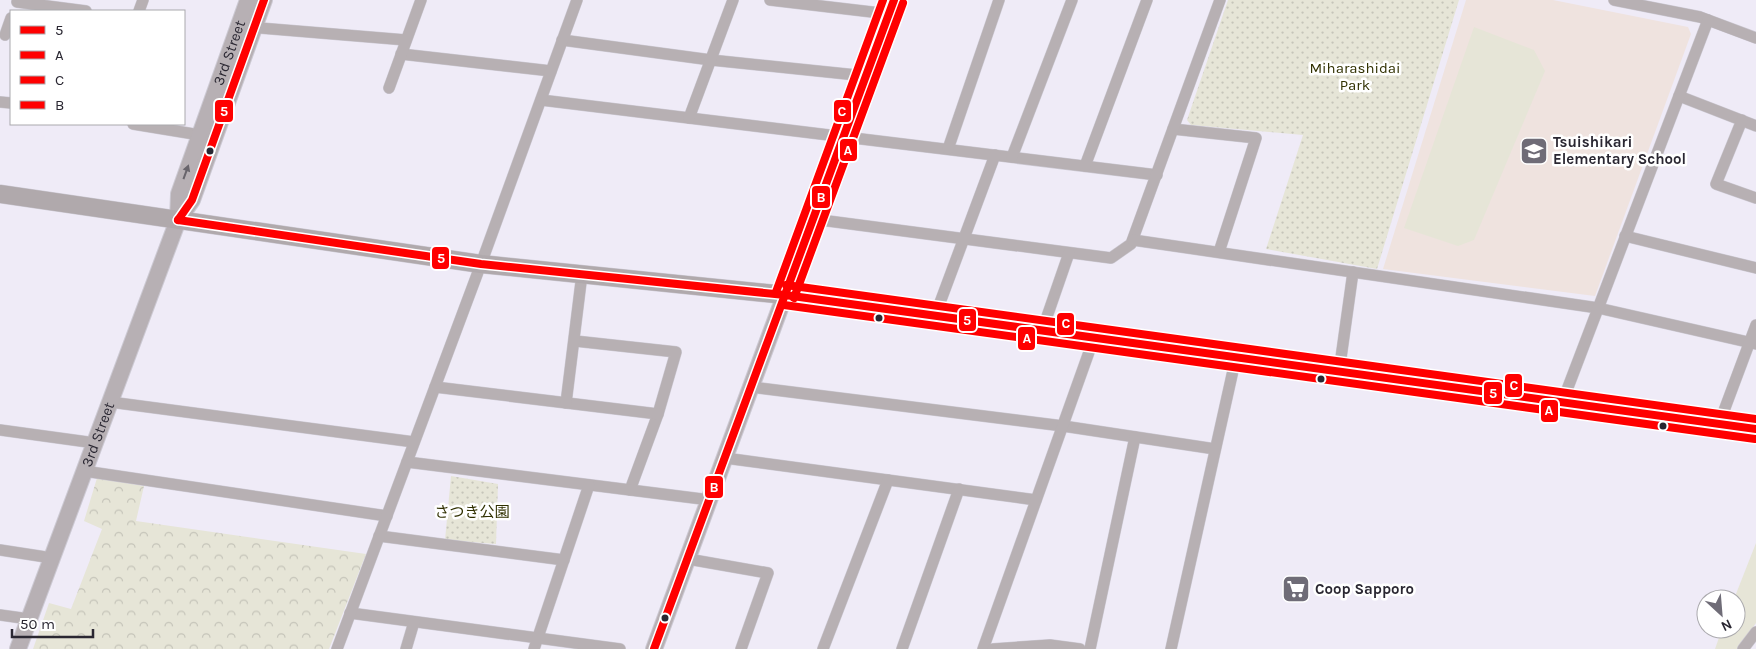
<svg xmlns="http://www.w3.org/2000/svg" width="1756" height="649" font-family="Karla,'Noto Sans JP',sans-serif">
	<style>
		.education { fill: #efe3df }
		.green { fill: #e6e5d7 }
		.forest { fill: url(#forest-crowns) }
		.park { fill: url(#park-dots) }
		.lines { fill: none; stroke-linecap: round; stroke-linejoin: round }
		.street-casing { stroke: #ccc9d3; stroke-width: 12 }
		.secondary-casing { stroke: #ccc9d3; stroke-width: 18 }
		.primary-casing { stroke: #ccc9d3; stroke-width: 19 }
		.street { stroke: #b7b0b3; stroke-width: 11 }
		.secondary { stroke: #b7b0b4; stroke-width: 16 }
		.primary { stroke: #b0a9ac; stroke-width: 18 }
		.bus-1-casing { stroke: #fff; stroke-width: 11 }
		.bus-2-casing { stroke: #fff; stroke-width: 11 }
		.bus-3-casing { stroke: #fff; stroke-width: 11 }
		.bus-4-casing { stroke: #fff; stroke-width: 11 }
		.bus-1 { stroke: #f00; stroke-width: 8 }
		.bus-2 { stroke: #f00; stroke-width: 8 }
		.bus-3 { stroke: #f00; stroke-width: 8 }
		.bus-4 { stroke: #f00; stroke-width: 8 }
		.oneway { fill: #69656c }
		.bus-dot { fill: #2a2732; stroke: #fff; stroke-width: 2 }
		.labels { text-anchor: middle; stroke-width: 5; stroke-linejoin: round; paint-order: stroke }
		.street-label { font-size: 15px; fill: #2a2732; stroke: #fff }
		.park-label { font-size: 15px; fill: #303000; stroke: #fff }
		.poi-label { font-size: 15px; font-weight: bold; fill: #2a2732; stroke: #fff; text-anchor: start }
		.line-badge { stroke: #fff; stroke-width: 2 }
		.badge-label { font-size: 14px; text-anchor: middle; font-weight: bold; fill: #fff }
	</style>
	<defs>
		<pattern id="forest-crowns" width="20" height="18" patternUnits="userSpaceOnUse" patternTransform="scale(1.25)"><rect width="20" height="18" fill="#e6e5d7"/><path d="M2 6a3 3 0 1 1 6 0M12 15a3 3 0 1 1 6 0" fill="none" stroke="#c5c4b9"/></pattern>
		<pattern id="park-dots" width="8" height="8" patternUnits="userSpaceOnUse" patternTransform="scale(1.25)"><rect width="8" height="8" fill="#e6e5d7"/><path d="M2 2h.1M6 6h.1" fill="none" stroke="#c5c4b9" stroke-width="1.8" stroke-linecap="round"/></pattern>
	</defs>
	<rect width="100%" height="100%" fill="#efebf7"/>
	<path class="education" d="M1466 0H1553L1688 27 1691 34 1595 296 1383 269Z"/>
	<g class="green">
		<path d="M1474 27 1534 50 1545 71 1474 240 1458 246 1404 228Z"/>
		<path d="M1756 543V623L1737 649H1715L1722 629H1736V599H1734Z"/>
	</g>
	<path class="forest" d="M97 478 144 486 136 521 366 554 329 649H33L49 603 71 609 102 529 84 521Z"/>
	<g class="park">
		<path d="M1228 0H1459L1377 269 1266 249 1303 135 1191 125 1187 120Z"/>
		<path d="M451 476 498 484 496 544 445 540Z"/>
	</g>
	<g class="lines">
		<g class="street-casing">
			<g id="street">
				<path d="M770 0 889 14"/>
				<path d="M1614 0 1700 17 1756 38"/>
				<path d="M17 2 86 11"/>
				<path d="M139 11 143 0"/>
				<path d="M248 27 406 40"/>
				<path d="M5 35 11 18"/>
				<path d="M562 40 711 60 866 76"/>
				<path d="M401 54 551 71"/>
				<path d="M389 88 421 0"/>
				<path d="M1679 96 1756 126"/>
				<path d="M541 100 1157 175"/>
				<path d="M0 102 11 103"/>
				<path d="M689 118 733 0"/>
				<path d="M1742 120 1716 184 1756 198"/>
				<path d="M133 124 200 135"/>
				<path d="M1173 129 1256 138 1219 252"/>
				<path d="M948 149 999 0"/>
				<path d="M1012 157 1072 0"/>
				<path d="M1085 166 1147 0"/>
				<path d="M813 219 1111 258 1131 244 1220 0"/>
				<path d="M1625 236 1756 268"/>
				<path d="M1133 240 1598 308 1756 344"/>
				<path d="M935 316 995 155"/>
				<path d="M1042 331 1069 253"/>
				<path d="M575 341 676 352 658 414 630 490"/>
				<path d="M1339 372 1353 272"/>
				<path d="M435 387 658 414"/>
				<path d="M751 387 1063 426 1215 449"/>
				<path d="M110 402 414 442"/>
				<path d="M566 403 582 274"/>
				<path d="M1562 403 1708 20"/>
				<path d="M1719 424 1756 325"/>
				<path d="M0 430 95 443"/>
				<path d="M725 458 1036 500"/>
				<path d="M407 462 710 500"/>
				<path d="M84 471 387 516"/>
				<path d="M379 536 564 560"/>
				<path d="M0 550 52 558"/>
				<path d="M688 559 768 573 741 649"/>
				<path d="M350 613 620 649"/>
				<path d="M0 615 29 619"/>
				<path d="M337 649 481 264 577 0"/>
				<path d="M406 649 414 622"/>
				<path d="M534 649 589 485"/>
				<path d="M823 649 888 480"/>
				<path d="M902 649 959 489"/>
				<path d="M983 649 1094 338"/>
				<path d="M993 649 1050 645 1080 649"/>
				<path d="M1090 649 1135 437"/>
				<path d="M1171 649 1236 357"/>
				<path d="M1743 649 1756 632"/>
			</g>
		</g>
		<g class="secondary-casing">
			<g id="secondary">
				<path id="s1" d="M178 220 179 194 248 0"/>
				<path id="s2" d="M18 649 178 220 192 200 264 0"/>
				<path d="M654 649 894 0"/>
			</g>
		</g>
		<g class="primary-casing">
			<path id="primary" d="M0 194 481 264 785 295 1756 429"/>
		</g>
		<use href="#street" class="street"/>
		<use href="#secondary" class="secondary"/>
		<use href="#primary" class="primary"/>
		<g class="bus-1-casing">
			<g id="bus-1">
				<path d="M178 220 481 264 785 295 1756 429"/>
				<path d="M178 220 192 200 264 0"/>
			</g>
		</g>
		<g class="bus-2-casing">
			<g id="bus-2">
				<path d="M794 298 903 3"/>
				<path d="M784 305 1755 439"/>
			</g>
		</g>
		<g class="bus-3-casing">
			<g id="bus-3">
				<path d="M786 285 1756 419"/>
				<path d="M776 292 883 0"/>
			</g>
		</g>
		<g class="bus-4-casing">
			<path id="bus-4" d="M654 649 894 0"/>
		</g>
		<use href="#bus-1" class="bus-1"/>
		<use href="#bus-2" class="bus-2"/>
		<use href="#bus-3" class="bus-3"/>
		<use href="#bus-4" class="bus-4"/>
	</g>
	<defs><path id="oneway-solid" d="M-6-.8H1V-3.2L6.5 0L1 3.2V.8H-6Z" transform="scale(1.25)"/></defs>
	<use class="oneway" href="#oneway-solid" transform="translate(186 172) rotate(-70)"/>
	<defs>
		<g id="school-square" transform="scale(1.4375)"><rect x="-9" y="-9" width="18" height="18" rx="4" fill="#6f6c77" stroke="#fff"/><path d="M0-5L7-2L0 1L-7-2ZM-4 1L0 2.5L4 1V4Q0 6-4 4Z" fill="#fff"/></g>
		<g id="supermarket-square" transform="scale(1.4375)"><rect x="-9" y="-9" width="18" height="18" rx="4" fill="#6f6c77" stroke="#fff"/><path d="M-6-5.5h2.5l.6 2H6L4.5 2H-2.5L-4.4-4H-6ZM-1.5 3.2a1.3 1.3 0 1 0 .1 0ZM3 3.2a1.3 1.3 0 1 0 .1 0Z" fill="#fff"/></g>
	</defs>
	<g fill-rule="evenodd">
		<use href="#school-square" x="1534" y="151"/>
		<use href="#supermarket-square" x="1296" y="589"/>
	</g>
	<g class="bus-dot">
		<circle cx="210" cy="151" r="4.5"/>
		<circle cx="879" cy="318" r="4.5"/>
		<circle cx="1321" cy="379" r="4.5"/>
		<circle cx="1663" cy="426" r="4.5"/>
		<circle cx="665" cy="618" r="4.5"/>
	</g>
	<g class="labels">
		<g class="street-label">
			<text dy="5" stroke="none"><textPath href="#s1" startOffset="176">3rd Street</textPath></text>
			<text dy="5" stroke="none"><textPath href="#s2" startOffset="229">3rd Street</textPath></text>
		</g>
		<g class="park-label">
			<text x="1355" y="73">Miharashidai<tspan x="1355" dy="17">Park</tspan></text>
			<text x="472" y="517">さつき公園</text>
		</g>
		<g class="poi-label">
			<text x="1553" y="147">Tsuishikari<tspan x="1553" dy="17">Elementary School</tspan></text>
			<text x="1315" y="594">Coop Sapporo</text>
		</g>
	</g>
	<g class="line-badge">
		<rect x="833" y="99" width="19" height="24" rx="5" fill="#f00"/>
		<rect x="214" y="99" width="20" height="24" rx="5" fill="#f00"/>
		<rect x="839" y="138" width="19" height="24" rx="5" fill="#f00"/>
		<rect x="811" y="185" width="20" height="24" rx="5" fill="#f00"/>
		<rect x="431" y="246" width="19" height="24" rx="5" fill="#f00"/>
		<rect x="958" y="308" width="19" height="24" rx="5" fill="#f00"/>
		<rect x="1056" y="312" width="19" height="24" rx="5" fill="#f00"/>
		<rect x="1017" y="326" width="19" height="25" rx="5" fill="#f00"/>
		<rect x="1504" y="373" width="19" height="25" rx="5" fill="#f00"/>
		<rect x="1483" y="381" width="20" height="24" rx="5" fill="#f00"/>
		<rect x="1540" y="399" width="19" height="24" rx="5" fill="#f00"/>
		<rect x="704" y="475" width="20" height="24" rx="5" fill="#f00"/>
	</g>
	<g class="badge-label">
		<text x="842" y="116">C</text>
		<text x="224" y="116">5</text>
		<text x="848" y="155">A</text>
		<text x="821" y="202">B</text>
		<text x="441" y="263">5</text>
		<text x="967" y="325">5</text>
		<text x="1066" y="328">C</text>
		<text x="1027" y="343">A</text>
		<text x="1514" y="390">C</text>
		<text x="1493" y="398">5</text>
		<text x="1549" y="415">A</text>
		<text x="714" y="492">B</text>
	</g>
	<rect x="10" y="10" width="175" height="115" fill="#ffffff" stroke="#aaa9ad"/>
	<rect x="20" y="26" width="25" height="8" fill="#ff0000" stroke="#aaa9ad"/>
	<text x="55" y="35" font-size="15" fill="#2a2732">5</text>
	<rect x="20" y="51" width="25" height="8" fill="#ff0000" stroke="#aaa9ad"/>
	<text x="55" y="60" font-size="15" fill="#2a2732">A</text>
	<rect x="20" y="76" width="25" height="8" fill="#ff0000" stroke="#aaa9ad"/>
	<text x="55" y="85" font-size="15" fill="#2a2732">C</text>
	<rect x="20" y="101" width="25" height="8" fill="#ff0000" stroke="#aaa9ad"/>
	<text x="55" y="110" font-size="15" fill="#2a2732">B</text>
	<g transform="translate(1721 614) rotate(154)"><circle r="24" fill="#ffffff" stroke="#aaa9ad"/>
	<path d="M0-4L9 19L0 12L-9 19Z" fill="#6f6c77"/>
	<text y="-8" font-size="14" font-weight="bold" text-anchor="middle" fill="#2a2732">N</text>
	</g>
	<path d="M12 629v8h81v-8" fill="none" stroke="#2a2732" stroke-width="2.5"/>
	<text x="20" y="629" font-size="15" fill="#2a2732" stroke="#ffffff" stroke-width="4" paint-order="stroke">50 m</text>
</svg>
